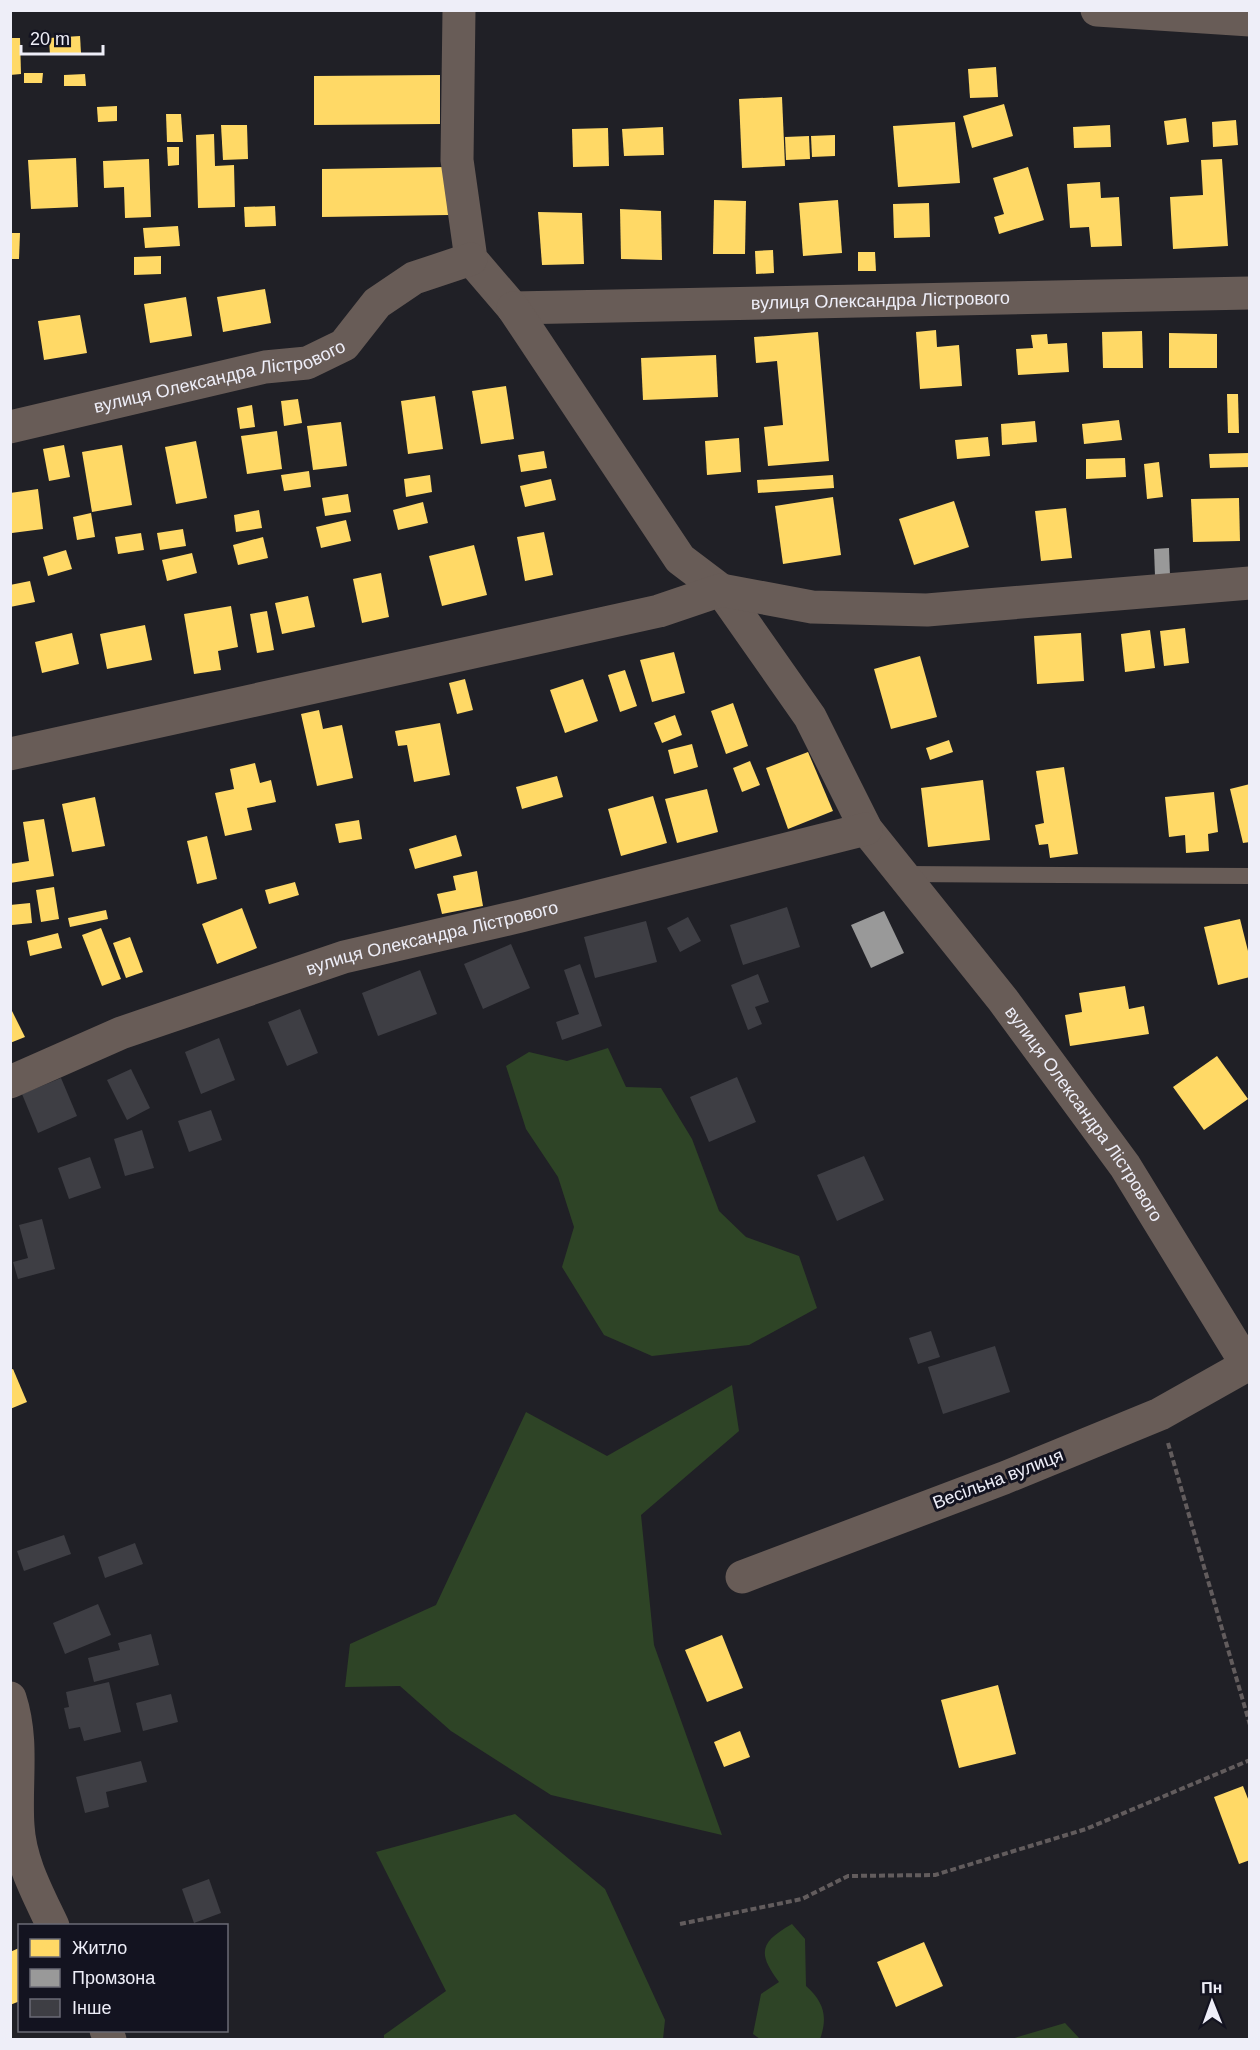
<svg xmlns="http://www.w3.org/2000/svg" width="1260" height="2050" font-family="Arial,sans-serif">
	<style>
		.green { fill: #2e4426 }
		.homes { fill: #ffd966 }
		.industry { fill: #999 }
		.building { fill: #3e3e44 }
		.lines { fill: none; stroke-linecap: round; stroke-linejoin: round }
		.path { stroke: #625c5d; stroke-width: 4; stroke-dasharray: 6 3; stroke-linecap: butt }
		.lane { stroke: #685c57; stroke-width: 16 }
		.street { stroke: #685c57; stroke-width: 33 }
		.labels { text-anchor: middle; stroke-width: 6; stroke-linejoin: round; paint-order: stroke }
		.street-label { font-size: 18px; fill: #eeeef8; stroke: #131320 }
	</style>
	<rect width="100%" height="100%" fill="#202026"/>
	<g class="green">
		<path d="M608 1048 626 1087 661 1088 692 1139 719 1211 746 1237 799 1256 817 1308 749 1345 652 1356 604 1335 562 1267 574 1227 558 1177 526 1129 506 1066 529 1052 567 1061Z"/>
		<path d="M732 1385 739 1431 641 1515 654 1645 722 1835 551 1795 451 1731 400 1686 345 1687 350 1644 436 1605 526 1412 607 1456Z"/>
		<path d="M515 1814 605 1889 665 2020 663 2039H384V2035L446 1991 376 1852Z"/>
		<path d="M792 1924 805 1939 806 1986C824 2002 828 2017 820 2039H760L753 2034 761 1994 779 1982C757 1953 760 1942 792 1924Z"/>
		<path d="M1065 2023 1080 2039H1011Z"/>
	</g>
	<g class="homes">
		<path d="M80 36 81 53 50 55 49 38Z"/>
		<path d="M10 38H20L21 74 10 75Z"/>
		<path d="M996 67 998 97 970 98 968 69Z"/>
		<path d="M24 73H43L42 83H24Z"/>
		<path d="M85 74 86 86H64V75Z"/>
		<path d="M440 75V124L314 125V76Z"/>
		<path d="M782 97 785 166 742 168 739 99Z"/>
		<path d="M1004 104 1013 136 972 148 963 116Z"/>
		<path d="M117 106V121L98 122 97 107Z"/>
		<path d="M166 114H181L183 142H167Z"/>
		<path d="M1186 118 1189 142 1167 145 1164 121Z"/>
		<path d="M1236 120 1238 145 1213 147 1212 122Z"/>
		<path d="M955 122 960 183 898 187 893 126Z"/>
		<path d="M221 125H247L248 159 223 160Z"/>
		<path d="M1110 125 1111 147 1074 148 1073 127Z"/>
		<path d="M663 127 664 155 624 156 622 129Z"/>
		<path d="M608 128 609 166 573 167 572 129Z"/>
		<path d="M214 134 215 166 234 165 235 207 198 208 196 135Z"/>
		<path d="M835 135V156L812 157 811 136Z"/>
		<path d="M809 136 810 159 786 160 785 137Z"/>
		<path d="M167 147H179V165L168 166Z"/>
		<path d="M76 158 78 207 31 209 28 160Z"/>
		<path d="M149 159 151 217 125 218 124 187 104 188 103 161Z"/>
		<path d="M1222 159 1228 246 1173 249 1170 197 1203 195 1201 160Z"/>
		<path d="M447 167 448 215 322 217V169Z"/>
		<path d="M1028 167 1044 220 999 234 994 217 1004 214 993 178Z"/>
		<path d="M1100 182 1101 198 1119 197 1122 246 1091 247 1089 227 1070 228 1067 184Z"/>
		<path d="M714 200 746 201 745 254H713Z"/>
		<path d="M838 200 842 253 803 256 799 203Z"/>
		<path d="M929 203 930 237 894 238 893 204Z"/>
		<path d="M275 206 276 226 245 227 244 207Z"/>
		<path d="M620 209 661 211 662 260 621 259Z"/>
		<path d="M538 212 582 213 584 264 542 265Z"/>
		<path d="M178 226 180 246 145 248 143 228Z"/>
		<path d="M10 233H20L19 259H10Z"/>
		<path d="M773 250 774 273 756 274 755 251Z"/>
		<path d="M858 252H875L876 271H858Z"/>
		<path d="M161 256V274L134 275V257Z"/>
		<path d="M265 289 271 323 223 332 217 297Z"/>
		<path d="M186 297 192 336 150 343 144 304Z"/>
		<path d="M80 315 87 353 44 360 38 321Z"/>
		<path d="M936 330 937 347 959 345 962 386 920 389 916 332Z"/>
		<path d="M1142 331 1143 368H1103L1102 332Z"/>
		<path d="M818 332 829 461 768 466 764 427 783 425 777 361 756 363 754 337Z"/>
		<path d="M1169 333 1217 334V368H1169Z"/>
		<path d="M1047 334 1048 344 1067 343 1069 372 1018 375 1016 349 1033 348 1031 335Z"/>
		<path d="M716 355 718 397 643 400 641 358Z"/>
		<path d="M506 386 514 439 481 444 472 391Z"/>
		<path d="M1227 394H1238L1239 433H1228Z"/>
		<path d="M435 396 443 449 408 454 401 401Z"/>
		<path d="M298 399 302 423 284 426 281 401Z"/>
		<path d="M252 405 255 427 240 429 237 408Z"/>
		<path d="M1119 420 1122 440 1084 444 1082 424Z"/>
		<path d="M1035 421 1037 442 1002 445 1001 424Z"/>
		<path d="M341 422 347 466 313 470 307 426Z"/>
		<path d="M277 431 282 469 247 474 241 436Z"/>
		<path d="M988 437 990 456 957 459 955 440Z"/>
		<path d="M739 438 741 472 707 475 705 441Z"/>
		<path d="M196 441 207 498 176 504 165 447Z"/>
		<path d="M64 445 70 477 49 481 43 449Z"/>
		<path d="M122 445 132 505 92 512 82 452Z"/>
		<path d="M544 451 547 468 521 472 518 455Z"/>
		<path d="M1249 453V467L1210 468 1209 454Z"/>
		<path d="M1125 458 1126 477 1086 479V459Z"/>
		<path d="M1159 462 1163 497 1147 499 1144 464Z"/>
		<path d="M309 471 311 487 284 491 281 475Z"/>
		<path d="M430 475 432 492 406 497 404 479Z"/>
		<path d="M833 475 834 488 758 493 757 480Z"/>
		<path d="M551 479 556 500 525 507 520 486Z"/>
		<path d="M38 489 43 529 12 533 10 493Z"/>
		<path d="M348 494 351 512 325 516 322 498Z"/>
		<path d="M833 497 841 555 783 564 775 506Z"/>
		<path d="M1239 498 1240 541 1193 542 1191 499Z"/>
		<path d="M954 501 969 547 914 565 899 519Z"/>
		<path d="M423 502 428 523 398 530 393 510Z"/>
		<path d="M1066 508 1072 558 1041 561 1035 511Z"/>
		<path d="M259 510 262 528 236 532 234 515Z"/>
		<path d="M91 513 95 537 77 540 73 517Z"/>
		<path d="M346 520 351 541 321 548 316 527Z"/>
		<path d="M183 529 186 546 160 550 157 533Z"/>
		<path d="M544 532 553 575 525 581 517 537Z"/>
		<path d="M141 533 144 550 118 554 115 537Z"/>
		<path d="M263 537 268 558 238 565 233 545Z"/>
		<path d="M474 545 487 595 442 606 429 556Z"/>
		<path d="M66 550 72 569 48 576 43 557Z"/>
		<path d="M192 553 197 573 167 581 162 560Z"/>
		<path d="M381 573 389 617 362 623 353 579Z"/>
		<path d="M30 581 35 602 10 607V585Z"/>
		<path d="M308 596 315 627 282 634 275 603Z"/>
		<path d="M231 606 238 647 218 651 221 670 194 674 184 614Z"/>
		<path d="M267 611 274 650 257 653 250 614Z"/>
		<path d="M145 625 152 660 107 669 100 634Z"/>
		<path d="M1185 628 1189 663 1164 666 1160 631Z"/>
		<path d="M1150 630 1155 668 1125 672 1121 634Z"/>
		<path d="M72 633 79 664 42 673 35 642Z"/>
		<path d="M1081 633 1084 681 1037 684 1034 636Z"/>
		<path d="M674 652 685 693 652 702 640 660Z"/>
		<path d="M920 656 937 717 891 729 874 669Z"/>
		<path d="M625 670 637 706 620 712 608 675Z"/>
		<path d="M465 679 473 710 457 714 449 683Z"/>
		<path d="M583 679 598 721 565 733 550 690Z"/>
		<path d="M733 703 748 746 726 754 711 711Z"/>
		<path d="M319 710 323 729 342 725 353 778 317 786 301 714Z"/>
		<path d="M675 715 682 735 662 743 654 723Z"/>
		<path d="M440 723 450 775 414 782 407 745 398 746 395 731Z"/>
		<path d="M949 740 953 752 930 760 926 748Z"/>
		<path d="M692 744 698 767 674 774 668 750Z"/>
		<path d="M808 752 833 811 788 829 766 768Z"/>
		<path d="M750 761 760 785 742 792 733 768Z"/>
		<path d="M255 763 260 783 271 780 276 802 247 808 252 830 225 836 215 793 234 789 230 769Z"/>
		<path d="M1064 767 1078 854 1050 858 1048 844 1039 845 1035 825 1044 823 1036 771Z"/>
		<path d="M557 776 563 797 522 809 516 787Z"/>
		<path d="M983 780 990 840 928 847 921 788Z"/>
		<path d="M1250 784V842L1243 843 1230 789Z"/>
		<path d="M707 789 718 832 677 843 665 799Z"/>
		<path d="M1214 792 1218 832 1208 834 1209 851 1186 853 1185 835 1169 837 1165 797Z"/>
		<path d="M653 796 667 843 621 856 608 809Z"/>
		<path d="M95 797 105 846 72 852 62 804Z"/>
		<path d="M44 819 54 876 10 883V864L29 861 23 822Z"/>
		<path d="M359 820 362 839 339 843 335 824Z"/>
		<path d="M456 835 462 856 415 869 409 849Z"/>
		<path d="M207 836 217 879 197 884 187 841Z"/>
		<path d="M477 871 483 906 442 914 437 894 456 890 453 876Z"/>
		<path d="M295 882 299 895 269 904 265 890Z"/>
		<path d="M54 887 59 919 41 922 36 890Z"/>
		<path d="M30 903 32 923 12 925 10 905Z"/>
		<path d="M242 908 257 948 217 964 202 924Z"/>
		<path d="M106 910 108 919 70 927 68 918Z"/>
		<path d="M1240 919 1250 959V977L1218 985 1204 927Z"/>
		<path d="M101 928 121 979 102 986 82 935Z"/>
		<path d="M58 933 62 948 30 956 27 941Z"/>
		<path d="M130 937 143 972 126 978 113 943Z"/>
		<path d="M1125 986 1129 1009 1144 1006 1149 1034 1070 1046 1065 1015 1082 1012 1079 993Z"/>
		<path d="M10 1007 25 1037 10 1043Z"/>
		<path d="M1217 1056 1248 1099 1204 1130 1173 1087Z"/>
		<path d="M13 1369 27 1402 10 1409V1370Z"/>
		<path d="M722 1635 743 1688 707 1702 685 1650Z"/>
		<path d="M998 1685 1016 1754 959 1768 941 1700Z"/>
		<path d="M740 1731 750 1757 724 1767 714 1742Z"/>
		<path d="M1243 1786 1250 1804V1860L1239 1864 1214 1797Z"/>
		<path d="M924 1942 943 1986 896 2007 877 1962Z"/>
		<path d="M19 1948 20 2001 10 2005V1952Z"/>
	</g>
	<g class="industry">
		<path d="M1169 548 1170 576H1155L1154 549Z"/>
		<path d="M884 911 904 953 871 968 851 925Z"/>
	</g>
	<g class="building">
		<path d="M787 907 800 947 743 965 730 925Z"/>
		<path d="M688 917 701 941 680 952 667 928Z"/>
		<path d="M646 921 657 962 595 978 584 937Z"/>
		<path d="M511 944 530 988 483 1009 464 964Z"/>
		<path d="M580 964 602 1026 562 1040 556 1022 579 1014 564 970Z"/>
		<path d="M420 970 437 1014 378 1036 362 993Z"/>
		<path d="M758 974 769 1002 755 1007 762 1024 748 1030 731 985Z"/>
		<path d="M300 1009 318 1053 287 1066 268 1022Z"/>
		<path d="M219 1038 235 1080 201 1094 185 1052Z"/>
		<path d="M131 1069 150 1108 127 1120 107 1080Z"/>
		<path d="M737 1077 756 1122 709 1142 690 1097Z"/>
		<path d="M61 1078 77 1116 38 1133 22 1094Z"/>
		<path d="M211 1110 222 1140 189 1152 178 1121Z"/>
		<path d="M142 1130 154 1168 125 1176 114 1139Z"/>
		<path d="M864 1156 884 1200 837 1221 817 1175Z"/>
		<path d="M90 1157 101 1188 69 1199 58 1168Z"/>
		<path d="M42 1219 55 1269 18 1279 13 1262 28 1258 19 1225Z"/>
		<path d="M931 1331 940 1357 918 1364 909 1338Z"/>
		<path d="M995 1346 1010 1392 943 1414 928 1367Z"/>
		<path d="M64 1535 71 1554 24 1571 17 1551Z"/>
		<path d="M135 1543 143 1564 105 1578 98 1557Z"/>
		<path d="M98 1604 111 1635 65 1654 53 1623Z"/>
		<path d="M151 1634 159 1665 94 1682 88 1658 120 1650 118 1643Z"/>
		<path d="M109 1682 121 1732 84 1741 80 1727 69 1729 64 1708 69 1707 66 1692Z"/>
		<path d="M171 1694 178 1722 143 1731 136 1703Z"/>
		<path d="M141 1761 147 1782 106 1792 109 1807 85 1813 76 1777Z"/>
		<path d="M209 1879 221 1913 194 1923 182 1889Z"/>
	</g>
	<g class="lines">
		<g class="path">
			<path d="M1168 1443 1250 1725"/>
			<path d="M680 1924 802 1899 848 1876 935 1875 1086 1829 1250 1760"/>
		</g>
		<path class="lane" d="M904 874 1250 876"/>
		<g class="street">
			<path id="s1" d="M459 10 457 160 471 259 513 308 1250 293"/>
			<path d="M1097 10 1250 20"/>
			<path id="s2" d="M513 308 680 559 721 590 810 717 866 829 1003 1000 1125 1166 1247 1365 1160 1414 1004 1478 742 1577"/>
			<path id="s3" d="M10 427 265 367 307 363 344 345 377 303 414 278 471 259"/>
			<path d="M10 754 659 611 721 590 812 607 927 610 1250 583"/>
			<path id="s4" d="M10 1082 121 1033 344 957 521 916 866 829"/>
			<path d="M10 1698C24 1741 15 1783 18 1826 20 1862 38 1894 53 1926"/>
			<path d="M106 2030 110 2040"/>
		</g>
	</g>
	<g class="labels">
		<g class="street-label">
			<text dy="6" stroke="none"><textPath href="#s1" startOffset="682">вулиця Олександра Лістрового</textPath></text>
			<text dy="6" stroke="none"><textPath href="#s3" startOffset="216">вулиця Олександра Лістрового</textPath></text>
			<text dy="6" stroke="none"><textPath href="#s4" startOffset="447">вулиця Олександра Лістрового</textPath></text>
			<text dy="6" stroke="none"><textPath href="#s2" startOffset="992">вулиця Олександра Лістрового</textPath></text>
			<text transform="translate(998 1479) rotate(-21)" y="6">Весільна вулиця</text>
		</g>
	</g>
	<rect width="1260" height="2050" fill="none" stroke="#eeeef8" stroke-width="24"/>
	<rect x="18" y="1924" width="210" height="108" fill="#131320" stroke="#6b6b76" stroke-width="1.5"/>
	<rect x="30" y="1939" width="30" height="18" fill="#ffd966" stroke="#6b6b76" stroke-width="1.5"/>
	<text x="72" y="1954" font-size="18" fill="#eeeef8">Житло</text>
	<rect x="30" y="1969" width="30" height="18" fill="#999999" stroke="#6b6b76" stroke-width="1.5"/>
	<text x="72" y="1984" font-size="18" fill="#eeeef8">Промзона</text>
	<rect x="30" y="1999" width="30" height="18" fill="#3e3e44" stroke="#6b6b76" stroke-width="1.5"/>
	<text x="72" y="2014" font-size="18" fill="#eeeef8">Інше</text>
	<g transform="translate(1212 2002) rotate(359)" stroke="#131320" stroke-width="4.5" paint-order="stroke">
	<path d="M0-4.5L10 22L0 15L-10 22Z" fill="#eeeef8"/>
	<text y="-9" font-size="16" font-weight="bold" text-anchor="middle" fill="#eeeef8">Пн</text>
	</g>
	<path d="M21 45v9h82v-9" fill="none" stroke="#eeeef8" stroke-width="3"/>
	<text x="30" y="45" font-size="18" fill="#eeeef8" stroke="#131320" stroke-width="4.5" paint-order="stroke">20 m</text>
</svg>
